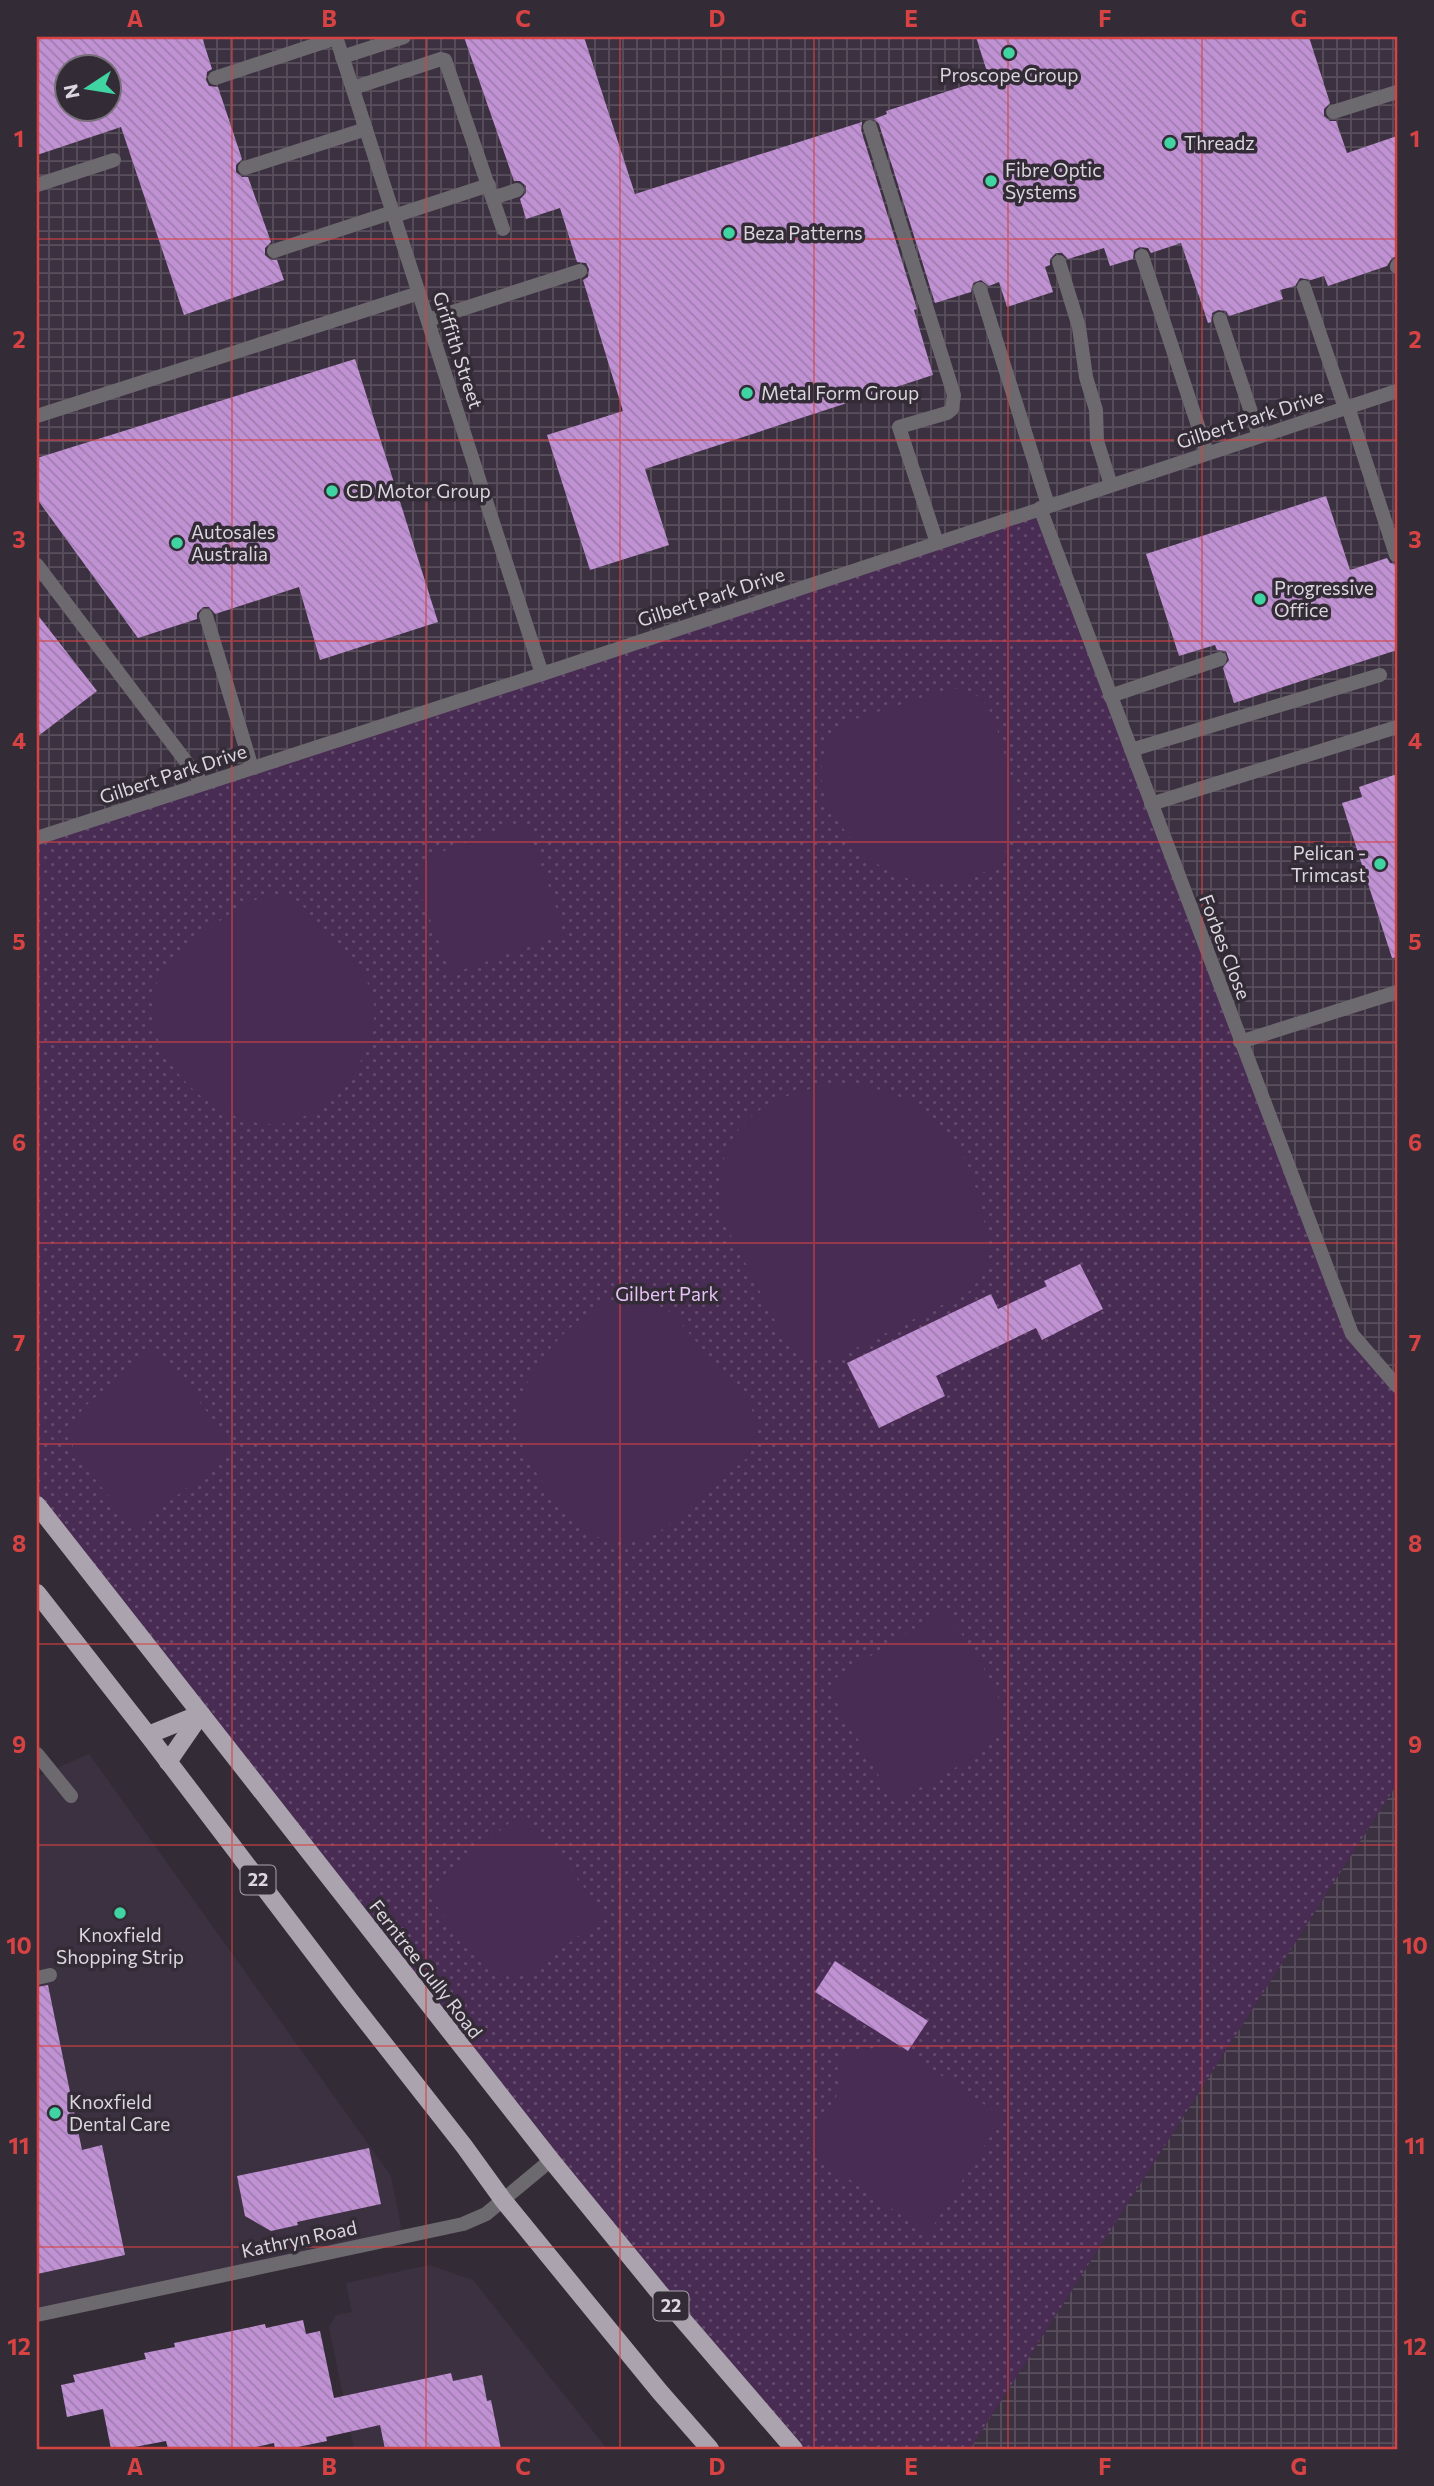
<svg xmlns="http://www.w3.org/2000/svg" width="1434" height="2486" font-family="Commissioner,sans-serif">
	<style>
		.built { fill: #3c3141 }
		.industrial { fill: url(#industrial-grid); fill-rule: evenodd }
		.grass { fill: url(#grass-dots) }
		.garden { fill: #492c54 }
		.building { fill: url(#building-back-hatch); fill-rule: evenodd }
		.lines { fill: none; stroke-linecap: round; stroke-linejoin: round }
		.lane { stroke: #6d6a6f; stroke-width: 14 }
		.street { stroke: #6d6a6f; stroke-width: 14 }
		.primary { stroke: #aba4ae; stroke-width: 18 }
		.grid { fill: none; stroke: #d74243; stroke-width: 2; stroke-opacity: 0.55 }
		.poi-dot { fill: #3fd4a2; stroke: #332c36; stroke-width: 2.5 }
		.labels { text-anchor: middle; stroke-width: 7; stroke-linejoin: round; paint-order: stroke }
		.shield { fill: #332c36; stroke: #a9a4ac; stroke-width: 2 }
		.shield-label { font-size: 18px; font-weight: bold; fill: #dcd7de }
		.poi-label { font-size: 19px; fill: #dcd7de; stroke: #332c36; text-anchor: start }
		.street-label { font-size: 19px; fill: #dcd7de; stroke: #332c36 }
		.park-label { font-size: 19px; fill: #e6c1f5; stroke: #332c36 }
		.neatline { fill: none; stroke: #d74243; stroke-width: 2.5 }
		.grid-label { font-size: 23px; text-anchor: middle; font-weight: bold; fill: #d74243 }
	</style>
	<defs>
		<pattern id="industrial-grid" width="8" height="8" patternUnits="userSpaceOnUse" patternTransform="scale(1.75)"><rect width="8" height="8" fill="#3c3141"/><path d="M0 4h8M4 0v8" fill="none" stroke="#584e5c"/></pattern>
		<pattern id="grass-dots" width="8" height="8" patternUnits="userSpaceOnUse" patternTransform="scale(1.75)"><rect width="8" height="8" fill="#492c54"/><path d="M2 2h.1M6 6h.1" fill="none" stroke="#634a6c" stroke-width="1.8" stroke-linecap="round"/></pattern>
		<pattern id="building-back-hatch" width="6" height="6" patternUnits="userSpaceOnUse" patternTransform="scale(1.75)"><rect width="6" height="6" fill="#c091d3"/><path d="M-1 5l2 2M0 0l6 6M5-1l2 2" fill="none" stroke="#a07daf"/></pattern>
	</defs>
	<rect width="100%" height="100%" fill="#332c36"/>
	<g class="built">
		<path d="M89 1754 391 2176 403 2237 37 2315V1777Z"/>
		<path d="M429 2265 473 2280 607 2449H354L329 2327 336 2315 352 2312 346 2283Z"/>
	</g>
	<g class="industrial">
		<path d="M37 37H1397V1386L37 838ZM66 66H108V108H66Z"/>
		<path d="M1397 1784V2449H970Z"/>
	</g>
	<path class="grass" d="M1040 508 1352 1334 1397 1386V1784L970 2449H794L37 1505V838Z"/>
	<g class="garden">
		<path d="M952 688C987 692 992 711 1001 742 1008 767 1019 794 1017 820 1017 829 1013 838 1009 845 988 888 930 891 891 872 865 859 846 835 832 811 815 780 818 748 843 723Z"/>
		<path d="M525 820 562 924V935L451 974 420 893 418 871 427 859 434 855Z"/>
		<path d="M277 894C284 895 292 897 297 901 305 907 312 917 319 924 333 940 348 955 361 972 379 996 377 1027 365 1053 356 1072 342 1089 325 1102 312 1113 296 1123 278 1124 203 1129 112 1025 171 961 203 936 236 900 277 894Z"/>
		<path d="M844 1083C873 1086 901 1094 924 1111 935 1119 946 1131 954 1142 974 1169 996 1241 983 1274 980 1280 974 1285 970 1291L836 1358C813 1364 796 1359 784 1338 771 1313 758 1288 745 1262 736 1245 726 1228 721 1209 718 1195 720 1180 722 1167 733 1108 792 1089 844 1083Z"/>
		<path d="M637 1299 651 1302 673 1314 749 1405C761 1423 760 1439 747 1458L658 1533C598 1555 570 1528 540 1479 529 1461 517 1441 518 1419 518 1377 568 1320 606 1304 616 1300 627 1299 637 1299Z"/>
		<path d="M156 1348 232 1443 234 1450 135 1529 78 1458C58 1422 88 1403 113 1383 127 1371 142 1360 156 1348Z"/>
		<path d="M945 1609C962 1636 983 1663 996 1692 1002 1705 1005 1720 998 1734 987 1755 917 1788 894 1802L832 1694 836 1678Z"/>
		<path d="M521 1813 526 1815 606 1915 529 1973C517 1978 504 1978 492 1972 478 1964 439 1908 426 1892Z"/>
		<path d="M894 2044 1003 2117 928 2234 803 2147 840 2091 836 2074 842 2057 852 2052Z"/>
	</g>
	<g class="building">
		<path d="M37 37H202L212 69 207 72 206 80 209 86 218 87 242 159 236 165V172L242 177H248L271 242 265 248V255L271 260H277L284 280 184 315 121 127 37 155ZM66 66H108V108H66Z"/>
		<path d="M464 37H584L635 194 862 122 861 130 917 309 914 310 933 375 645 469 669 545 590 570 547 435 623 411 583 280 588 277 589 269 586 263 577 262 560 208 526 219 520 199 526 193V186L520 181H514Z"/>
		<path d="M976 37H1309L1330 103 1324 109V116L1330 121H1336L1347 153 1397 136V256L1392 258 1387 266 1328 286 1324 276 1311 280 1300 278 1295 286 1280 290 1283 299 1229 316 1226 311 1218 310 1212 313 1211 322 1208 323 1181 243 1151 253 1148 248 1140 247 1134 250 1133 259 1110 266 1104 248 1068 259 1062 253H1056L1050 259V265L1045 267 1053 292 1007 307 999 282 989 286 981 280 973 283 971 292 935 303 879 124 874 119 887 114 886 111 989 78Z"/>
		<path d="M355 359 438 622 320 660 299 587 215 614 209 607H203L197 613V619L138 638 37 499V458Z"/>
		<path d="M1326 496 1350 570 1387 558 1390 563 1397 564V650L1234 703 1223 668 1229 660 1226 651 1217 650 1215 645 1179 656 1146 554Z"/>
		<path d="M37 614 97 691 37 737Z"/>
		<path d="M1397 774V957L1392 958 1342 803 1362 797 1359 787Z"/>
		<path d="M1080 1264 1103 1309 1042 1340 1036 1328 936 1376 945 1396 879 1428 847 1363 991 1294 998 1309 1047 1286 1044 1281Z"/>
		<path d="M835 1961 928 2021 908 2051 815 1992Z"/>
		<path d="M48 1985 82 2150 102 2145 125 2255 37 2274V1987Z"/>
		<path d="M369 2148 381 2204 297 2222 298 2225 271 2231 245 2216 237 2176Z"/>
		<path d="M303 2320 306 2334 320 2331 334 2398 451 2373 453 2381 482 2375 487 2401 491 2400 501 2449H385L380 2425 326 2437 327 2441 288 2449H275L274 2443 247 2449H168L166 2441 124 2449H111L103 2409 67 2417 61 2385 75 2382 73 2375 146 2359 144 2353 175 2347 174 2343 265 2324 266 2328Z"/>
	</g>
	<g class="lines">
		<g class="lane">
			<path d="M342 57 404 37"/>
			<path d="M215 78 336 38"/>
			<path d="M353 88 441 59 445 60 503 229"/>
			<path d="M1333 112 1397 92"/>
			<path d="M870 127 954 395 952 409 947 413 899 427 937 543"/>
			<path d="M245 168 366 129"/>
			<path d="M37 185 114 160"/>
			<path d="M493 198 517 190"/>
			<path d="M394 216 489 185"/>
			<path d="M274 251 393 212"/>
			<path d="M1142 256 1207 453"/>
			<path d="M1059 262 1079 327 1086 377 1096 410 1097 441 1111 485"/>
			<path d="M1397 266V267"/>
			<path d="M1304 287 1345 408"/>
			<path d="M980 289 1048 505"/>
			<path d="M1220 319 1259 436"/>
			<path d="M428 320 580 271"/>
			<path d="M1348 407 1396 555"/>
			<path d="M37 416 419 293"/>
			<path d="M37 565 203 784"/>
			<path d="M206 616 252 768"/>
			<path d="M1110 696 1220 659"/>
			<path d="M1131 750 1380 675"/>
			<path d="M1151 804 1397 727"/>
			<path d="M1240 1042 1397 992"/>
		</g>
		<g class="street">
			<path d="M336 37 542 674"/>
			<path d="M1040 508 1352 1334 1397 1386"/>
			<path d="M37 838 542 674 1397 391"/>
			<path d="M37 1754 71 1796"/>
			<path d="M37 1978 50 1975"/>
			<path d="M37 2315 463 2224 486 2214 551 2160"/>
		</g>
		<g class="primary">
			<path d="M37 1505 551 2160 658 2291 794 2449"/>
			<path d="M37 1593 148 1735 348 1998 464 2146 503 2200 660 2392 710 2449"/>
			<path d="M148 1735 200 1714"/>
			<path d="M168 1762 201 1714"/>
		</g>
	</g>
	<path class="grid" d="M232 37V2449M426 37V2449M620 37V2449M814 37V2449M1008 37V2449M1202 37V2449M37 239H1397M37 440H1397M37 641H1397M37 842H1397M37 1042H1397M37 1243H1397M37 1444H1397M37 1644H1397M37 1845H1397M37 2046H1397M37 2247H1397"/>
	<g class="poi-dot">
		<circle cx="1009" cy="53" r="7"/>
		<circle cx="1170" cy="143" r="7"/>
		<circle cx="991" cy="181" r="7"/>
		<circle cx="729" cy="233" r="7"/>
		<circle cx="747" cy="393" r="7"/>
		<circle cx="332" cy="491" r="7"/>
		<circle cx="177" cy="543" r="7"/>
		<circle cx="1260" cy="599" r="7"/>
		<circle cx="1380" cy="864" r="7"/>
		<circle cx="120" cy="1913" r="7"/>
		<circle cx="55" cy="2113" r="7"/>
	</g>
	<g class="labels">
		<g class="shield">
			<rect x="240.5" y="1865.5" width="35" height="29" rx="5"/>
			<rect x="653.5" y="2291.5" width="35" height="29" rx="5"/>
		</g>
		<g class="shield-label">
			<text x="258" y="1886">22</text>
			<text x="671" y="2312">22</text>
		</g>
		<g class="poi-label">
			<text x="1009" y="82" text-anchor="middle">Proscope Group</text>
			<text x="1184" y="150">Threadz</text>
			<text x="1005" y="177">Fibre Optic<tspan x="1005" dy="22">Systems</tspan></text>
			<text x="743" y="240">Beza Patterns</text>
			<text x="761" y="400">Metal Form Group</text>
			<text x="346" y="498">CD Motor Group</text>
			<text x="191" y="539">Autosales<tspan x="191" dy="22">Australia</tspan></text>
			<text x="1274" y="595">Progressive<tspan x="1274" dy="22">Office</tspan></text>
			<text x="1366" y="860" text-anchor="end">Pelican -<tspan x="1366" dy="22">Trimcast</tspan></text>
			<text x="120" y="1942" text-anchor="middle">Knoxfield<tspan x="120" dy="22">Shopping Strip</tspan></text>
			<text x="69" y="2109">Knoxfield<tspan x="69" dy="22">Dental Care</tspan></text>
		</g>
		<g class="street-label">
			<text transform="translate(458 350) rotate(72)" y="7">Griffith Street</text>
			<text transform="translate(1250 419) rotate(-18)" y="7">Gilbert Park Drive</text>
			<text transform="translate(711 597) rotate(-18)" y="7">Gilbert Park Drive</text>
			<text transform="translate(173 774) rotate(-18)" y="7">Gilbert Park Drive</text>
			<text transform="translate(1225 947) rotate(69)" y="7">Forbes Close</text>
			<text transform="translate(426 1969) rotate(52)" y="7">Ferntree Gully Road</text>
			<text transform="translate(299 2239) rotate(-12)" y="7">Kathryn Road</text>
		</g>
		<g class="park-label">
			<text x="667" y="1301">Gilbert Park</text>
		</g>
	</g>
	<rect width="1434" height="2486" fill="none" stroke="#332c36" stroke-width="77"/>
	<g transform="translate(88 88) rotate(258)"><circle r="33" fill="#332c36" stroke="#777079" stroke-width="2"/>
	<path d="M0-5L12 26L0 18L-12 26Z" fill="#3fd4a2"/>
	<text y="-10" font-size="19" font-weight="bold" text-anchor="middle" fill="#dcd7de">N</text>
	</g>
	<rect x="38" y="38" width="1358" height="2410" class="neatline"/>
	<g class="grid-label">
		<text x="135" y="27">A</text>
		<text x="329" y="27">B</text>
		<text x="523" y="27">C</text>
		<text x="717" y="27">D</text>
		<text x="911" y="27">E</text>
		<text x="1105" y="27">F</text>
		<text x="1299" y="27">G</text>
		<text x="19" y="147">1</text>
		<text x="1415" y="147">1</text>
		<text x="19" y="348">2</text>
		<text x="1415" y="348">2</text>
		<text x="19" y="548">3</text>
		<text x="1415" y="548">3</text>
		<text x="19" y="749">4</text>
		<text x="1415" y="749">4</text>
		<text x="19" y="950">5</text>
		<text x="1415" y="950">5</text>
		<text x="19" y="1151">6</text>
		<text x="1415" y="1151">6</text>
		<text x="19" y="1351">7</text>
		<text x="1415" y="1351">7</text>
		<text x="19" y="1552">8</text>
		<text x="1415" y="1552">8</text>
		<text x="19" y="1753">9</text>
		<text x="1415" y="1753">9</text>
		<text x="19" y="1954">10</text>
		<text x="1415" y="1954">10</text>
		<text x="19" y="2154">11</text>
		<text x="1415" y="2154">11</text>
		<text x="19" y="2355">12</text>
		<text x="1415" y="2355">12</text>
		<text x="135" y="2475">A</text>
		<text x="329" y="2475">B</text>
		<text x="523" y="2475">C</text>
		<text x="717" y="2475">D</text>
		<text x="911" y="2475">E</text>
		<text x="1105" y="2475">F</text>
		<text x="1299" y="2475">G</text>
	</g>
</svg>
